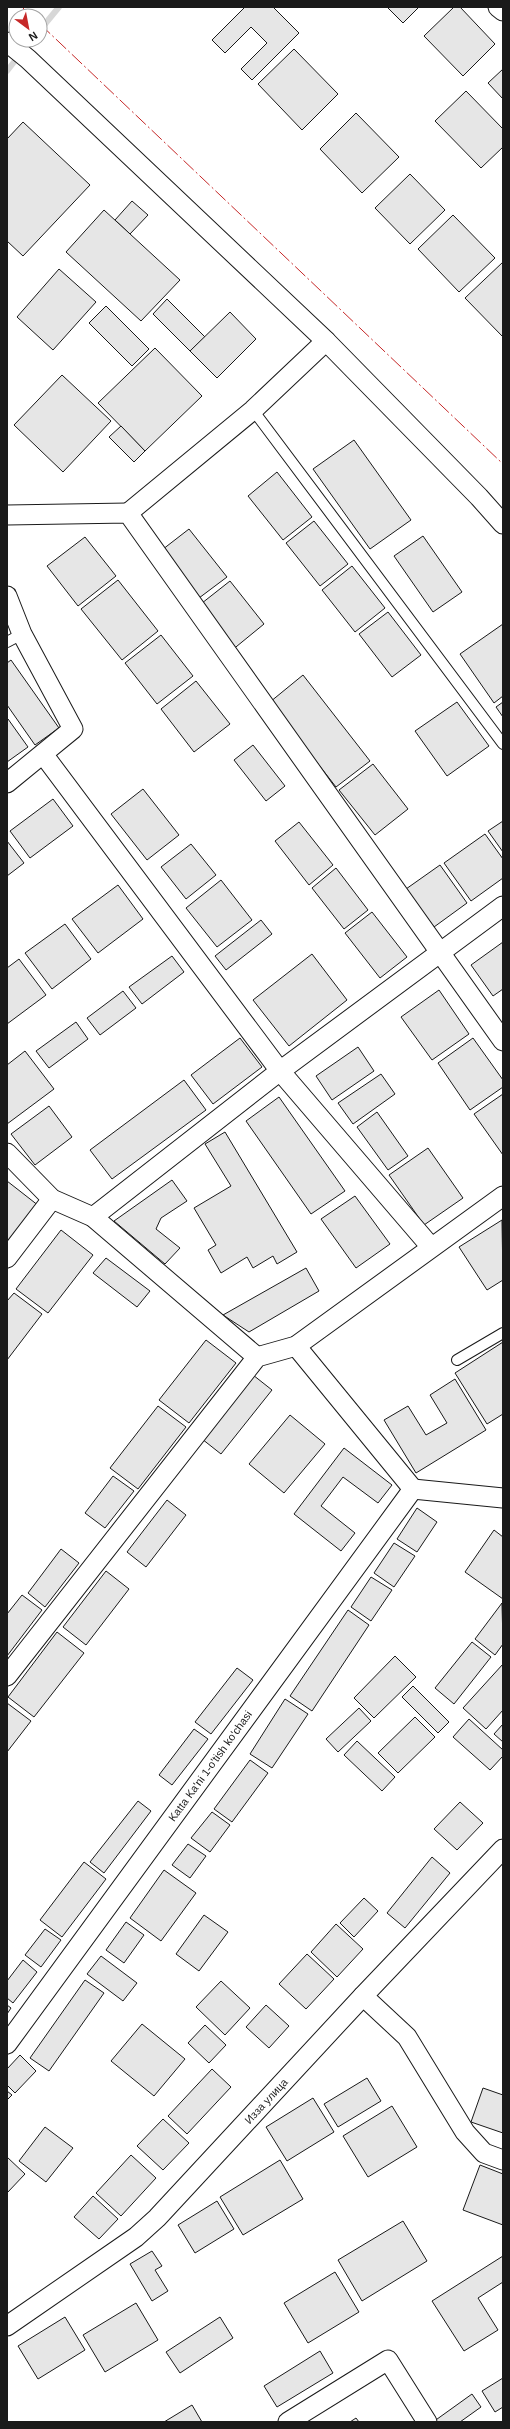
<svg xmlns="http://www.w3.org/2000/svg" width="510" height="2429" font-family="Arial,sans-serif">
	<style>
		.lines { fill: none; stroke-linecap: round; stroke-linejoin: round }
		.stream { stroke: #d7d7d7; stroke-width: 6 }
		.building { fill: #e6e6e6; stroke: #1a1a1a }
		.lane-casing { stroke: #1a1a1a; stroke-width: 12 }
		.street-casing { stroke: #1a1a1a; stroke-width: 21 }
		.lane { stroke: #fff; stroke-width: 10 }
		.street { stroke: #fff; stroke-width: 19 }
		.power { stroke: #c62828; stroke-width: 1; stroke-dasharray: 14 3 2 3; stroke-linecap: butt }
		.labels { text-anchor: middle; stroke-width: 3; stroke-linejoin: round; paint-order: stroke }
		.street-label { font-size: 11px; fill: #1a1a1a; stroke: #fff }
	</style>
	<rect width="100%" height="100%" fill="#fff"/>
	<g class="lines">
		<g class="stream">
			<path d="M40 30 59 7"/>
			<path d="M7 71 31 40"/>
		</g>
	</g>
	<g class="building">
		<path d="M245 7H273L299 33 252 80 241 69 267 43 251 27 225 53 212 40Z"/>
		<path d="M387 7H419L403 23Z"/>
		<path d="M454 7H460L495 44 463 76 424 36Z"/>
		<path d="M294 49 338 94 302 130 258 84Z"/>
		<path d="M503 69V99L488 83Z"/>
		<path d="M466 91 503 129V147L481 168 435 121Z"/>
		<path d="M356 113 399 157 362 193 320 149Z"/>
		<path d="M23 122 90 185 23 256 7 241V139Z"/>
		<path d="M410 174 445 210 410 244 375 208Z"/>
		<path d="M132 201 148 215 130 234 115 220Z"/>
		<path d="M104 210 180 280 141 321 66 252Z"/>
		<path d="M453 215 495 258 459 292 418 249Z"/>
		<path d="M503 262V337L465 298Z"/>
		<path d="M59 269 96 302 53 350 17 317Z"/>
		<path d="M167 299 205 337 190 351 153 314Z"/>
		<path d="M106 306 149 349 132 366 89 323Z"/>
		<path d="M230 312 256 339 217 378 190 351Z"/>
		<path d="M155 348 202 396 145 451 98 403Z"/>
		<path d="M62 375 111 421 63 472 14 425Z"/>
		<path d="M121 426 145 451 134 462 109 437Z"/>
		<path d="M354 440 411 520 370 549 313 469Z"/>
		<path d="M277 472 312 517 283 540 248 496Z"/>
		<path d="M314 521 348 564 320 586 286 543Z"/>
		<path d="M189 529 227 577 195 601 158 553Z"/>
		<path d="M423 536 462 592 433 612 394 556Z"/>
		<path d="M85 537 116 576 78 606 47 566Z"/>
		<path d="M352 566 385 608 355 632 322 590Z"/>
		<path d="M118 580 158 631 122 660 81 609Z"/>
		<path d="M230 581 264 624 231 651 197 607Z"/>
		<path d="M388 612 421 655 392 677 359 634Z"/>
		<path d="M503 624V696L494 703 460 654Z"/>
		<path d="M161 635 193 676 157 704 125 663Z"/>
		<path d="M11 660 59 728 35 745 7 705V663Z"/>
		<path d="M303 675 370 761 336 787 270 702Z"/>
		<path d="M196 681 230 724 194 752 161 709Z"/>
		<path d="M457 702 489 746 447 776 415 731Z"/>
		<path d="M503 702V717L496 707Z"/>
		<path d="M8 719 28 747 7 762V720Z"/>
		<path d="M253 745 285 786 266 801 234 760Z"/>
		<path d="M373 764 408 809 375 835 339 790Z"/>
		<path d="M143 789 179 835 147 860 111 814Z"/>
		<path d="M53 799 73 826 30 858 10 831Z"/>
		<path d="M503 821V852L488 831Z"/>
		<path d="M299 822 333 865 309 885 275 841Z"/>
		<path d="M485 834 503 859V878L471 901 444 863Z"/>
		<path d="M7 841 24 863 7 876Z"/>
		<path d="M191 844 216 875 186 899 161 867Z"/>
		<path d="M440 865 467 903 434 927 406 889Z"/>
		<path d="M336 868 368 910 344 929 312 888Z"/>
		<path d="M221 880 252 920 217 947 186 908Z"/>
		<path d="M118 885 143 919 98 953 72 919Z"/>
		<path d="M372 912 407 957 380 978 345 933Z"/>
		<path d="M261 920 272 934 226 970 215 956Z"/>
		<path d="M65 924 91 959 52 989 25 953Z"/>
		<path d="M503 942V989L493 996 471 965Z"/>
		<path d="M312 954 347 1000 289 1046 253 1000Z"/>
		<path d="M172 956 184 972 142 1004 129 987Z"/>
		<path d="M19 959 46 995 7 1024V968Z"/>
		<path d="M439 990 469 1034 432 1060 401 1017Z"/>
		<path d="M123 991 136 1008 100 1035 87 1018Z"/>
		<path d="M76 1022 88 1039 49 1068 36 1051Z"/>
		<path d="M240 1038 262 1067 213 1104 191 1075Z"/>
		<path d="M473 1038 503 1080V1087L470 1110 438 1063Z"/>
		<path d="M358 1047 374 1071 332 1100 316 1076Z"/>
		<path d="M25 1051 54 1089 7 1124V1065Z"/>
		<path d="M381 1074 395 1094 353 1124 338 1103Z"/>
		<path d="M184 1080 206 1110 112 1179 90 1150Z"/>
		<path d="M503 1094V1155L474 1114Z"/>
		<path d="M279 1097 345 1191 311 1214 246 1121Z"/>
		<path d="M49 1106 72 1137 35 1165 11 1134Z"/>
		<path d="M377 1112 408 1156 388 1170 357 1127Z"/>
		<path d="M225 1132 297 1252 277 1264 273 1256 253 1268 247 1257 221 1273 208 1250 216 1245 194 1208 231 1186 205 1144Z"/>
		<path d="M428 1148 463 1198 424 1225 389 1175Z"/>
		<path d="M172 1180 187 1201 161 1218 156 1229 180 1248 165 1264 114 1221Z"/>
		<path d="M7 1181 39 1206 7 1248Z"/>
		<path d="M355 1196 390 1244 356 1268 321 1219Z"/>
		<path d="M502 1220 503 1280 487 1290 459 1247Z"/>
		<path d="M61 1230 93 1255 48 1313 16 1289Z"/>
		<path d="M106 1258 150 1291 137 1307 93 1273Z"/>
		<path d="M306 1268 319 1291 249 1332 223 1315Z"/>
		<path d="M14 1293 42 1314 7 1360V1301Z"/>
		<path d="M206 1340 236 1363 189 1423 159 1400Z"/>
		<path d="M503 1342V1414L487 1424 455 1373Z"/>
		<path d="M253 1375 272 1390 221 1454 202 1439Z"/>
		<path d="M455 1379 486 1430 416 1473 384 1420 408 1406 426 1435 447 1423 430 1395Z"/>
		<path d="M158 1406 186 1427 138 1489 110 1468Z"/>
		<path d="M290 1415 325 1444 284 1493 249 1464Z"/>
		<path d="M344 1448 392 1485 378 1503 343 1477 321 1506 355 1533 341 1551 294 1514Z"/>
		<path d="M113 1476 134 1491 105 1528 85 1513Z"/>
		<path d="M167 1500 186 1515 146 1567 127 1552Z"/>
		<path d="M417 1508 437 1522 417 1552 397 1539Z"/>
		<path d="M494 1530 503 1537V1599L465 1572Z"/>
		<path d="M394 1543 415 1556 394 1587 374 1573Z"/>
		<path d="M61 1549 79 1563 45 1607 28 1593Z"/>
		<path d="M106 1571 129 1589 86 1645 63 1627Z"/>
		<path d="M371 1577 392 1590 371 1621 351 1607Z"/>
		<path d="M22 1595 42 1610 7 1656V1614Z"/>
		<path d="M502 1603 503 1644 495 1655 475 1639Z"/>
		<path d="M348 1610 369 1625 312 1711 290 1696Z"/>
		<path d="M57 1632 84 1653 34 1717 8 1697Z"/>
		<path d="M472 1642 491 1657 454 1704 435 1688Z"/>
		<path d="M395 1656 416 1677 374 1718 354 1698Z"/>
		<path d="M503 1664V1710L486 1729 463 1708Z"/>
		<path d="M237 1668 253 1680 211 1734 195 1722Z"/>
		<path d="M413 1686 449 1722 438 1733 402 1697Z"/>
		<path d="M285 1699 308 1714 272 1768 250 1754Z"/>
		<path d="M7 1703 31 1721 7 1752Z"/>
		<path d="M359 1708 371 1721 338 1752 326 1739Z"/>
		<path d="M415 1717 435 1737 398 1773 378 1753Z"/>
		<path d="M469 1719 503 1750V1756L490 1770 453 1737Z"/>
		<path d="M503 1724V1742L494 1734Z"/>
		<path d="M194 1729 208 1739 172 1785 159 1775Z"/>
		<path d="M357 1741 395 1777 382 1791 344 1755Z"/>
		<path d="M250 1760 268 1773 232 1822 214 1809Z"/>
		<path d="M138 1801 151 1811 104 1873 90 1862Z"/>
		<path d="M460 1802 483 1823 457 1850 434 1829Z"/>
		<path d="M212 1812 230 1825 210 1852 191 1838Z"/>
		<path d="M188 1844 206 1856 190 1878 172 1865Z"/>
		<path d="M432 1857 450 1873 405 1928 387 1913Z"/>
		<path d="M84 1862 106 1879 62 1937 40 1920Z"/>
		<path d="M164 1870 196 1893 161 1941 130 1918Z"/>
		<path d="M364 1898 378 1911 354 1937 340 1923Z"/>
		<path d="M204 1915 228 1932 199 1971 176 1954Z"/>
		<path d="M126 1922 144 1935 124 1963 106 1950Z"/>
		<path d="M336 1924 363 1949 337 1977 311 1952Z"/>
		<path d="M45 1929 61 1940 41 1967 25 1955Z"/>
		<path d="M307 1954 334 1979 306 2009 279 1984Z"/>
		<path d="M101 1956 137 1983 123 2001 87 1974Z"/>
		<path d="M23 1960 37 1972 13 2003 7 1998V1981Z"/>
		<path d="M85 1980 104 1993 49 2071 30 2058Z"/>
		<path d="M221 1981 250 2008 225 2035 196 2007Z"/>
		<path d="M7 2005 11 2008 7 2014Z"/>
		<path d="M266 2005 289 2026 269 2048 246 2027Z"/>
		<path d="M142 2024 185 2059 154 2096 111 2061Z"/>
		<path d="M205 2025 226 2045 209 2063 188 2043Z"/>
		<path d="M20 2055 36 2071 15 2093 7 2085V2069Z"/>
		<path d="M212 2069 231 2087 187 2134 168 2116Z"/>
		<path d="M367 2078 381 2101 338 2127 324 2104Z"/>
		<path d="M483 2088 503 2095V2133L471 2122Z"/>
		<path d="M7 2091 12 2095 7 2100Z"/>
		<path d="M313 2098 334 2132 287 2161 266 2127Z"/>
		<path d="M392 2106 417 2147 368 2177 343 2136Z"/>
		<path d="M163 2119 189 2143 163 2170 137 2146Z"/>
		<path d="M45 2127 73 2148 46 2182 19 2161Z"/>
		<path d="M131 2155 156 2178 121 2216 96 2193Z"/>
		<path d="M7 2157 25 2174 7 2193Z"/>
		<path d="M280 2160 303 2199 243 2235 220 2197Z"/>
		<path d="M480 2165 503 2174V2225L463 2210Z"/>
		<path d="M93 2196 118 2219 99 2239 74 2217Z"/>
		<path d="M217 2201 234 2229 195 2253 178 2225Z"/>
		<path d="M403 2221 427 2261 362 2301 338 2260Z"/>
		<path d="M152 2251 162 2266 155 2270 168 2291 152 2301 130 2264Z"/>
		<path d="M503 2256V2282L478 2298 498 2330 464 2351 432 2301Z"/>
		<path d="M335 2272 359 2312 308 2343 284 2303Z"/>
		<path d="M136 2303 158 2340 105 2372 83 2335Z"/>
		<path d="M65 2317 85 2350 38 2379 18 2346Z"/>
		<path d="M220 2317 233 2338 180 2373 166 2352Z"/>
		<path d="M320 2351 333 2373 277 2407 264 2386Z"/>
		<path d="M503 2378V2407L495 2412 482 2391Z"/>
		<path d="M472 2394 481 2407 460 2422H433Z"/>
		<path d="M192 2405 202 2422H164Z"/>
		<path d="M356 2418 359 2422H350Z"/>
	</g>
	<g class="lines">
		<g class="lane-casing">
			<g id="lane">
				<path d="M253 410 503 744"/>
				<path d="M7 642 22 634"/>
				<path d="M457 1360 503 1333"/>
			</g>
		</g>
		<g class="street-casing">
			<g id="street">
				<path d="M498 7 503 11"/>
				<path d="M7 42 28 59 326 341 479 497 503 524"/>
				<path d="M128 513 253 410 326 341"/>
				<path d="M7 515 128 513 503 1041"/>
				<path d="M7 596 22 634 73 729 7 783"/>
				<path d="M43 754 280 1071 431 1247"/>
				<path d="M7 1153 52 1199 93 1217 257 1357"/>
				<path d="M93 1217 280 1071 503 906"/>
				<path d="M7 1258 52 1199"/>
				<path d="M296 1346 413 1489"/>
				<path d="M413 1489 503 1498"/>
				<path d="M7 1676 257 1357 296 1346 503 1196"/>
				<path d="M363 1996 407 2037 465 2132 484 2153 503 2160"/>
				<path d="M7 2044 413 1489"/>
				<path d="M7 2326 136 2237 157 2218 363 1996 503 1849"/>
				<path d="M288 2422 388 2360 427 2422"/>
			</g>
		</g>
		<use href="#lane" class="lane"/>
		<use href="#street" class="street"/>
		<g class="power">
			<path d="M22 7 31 16"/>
			<path d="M40 24 503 464"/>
		</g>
	</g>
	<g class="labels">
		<g class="street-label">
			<text transform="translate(210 1766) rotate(-54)" y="4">Katta Ka'ni 1-o'tish ko'chasi</text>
			<text transform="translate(266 2101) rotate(-47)" y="4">Изза улица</text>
		</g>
	</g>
	<rect width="510" height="2429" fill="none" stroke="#1a1a1a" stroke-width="16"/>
	<g transform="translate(28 28) rotate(148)"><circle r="19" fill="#ffffff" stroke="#a3a3a3"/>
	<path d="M0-3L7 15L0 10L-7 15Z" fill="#c62828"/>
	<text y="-6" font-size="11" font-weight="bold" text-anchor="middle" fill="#1a1a1a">N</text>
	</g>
</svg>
